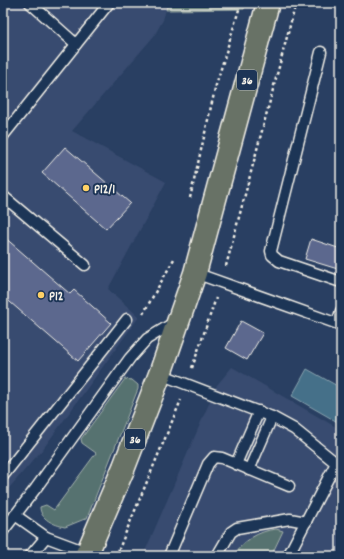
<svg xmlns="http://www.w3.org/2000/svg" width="344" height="559" font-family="Dekko,sans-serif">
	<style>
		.built { fill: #384b6f }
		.green { fill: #567270; stroke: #a5b2ac }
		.water { fill: #447089; stroke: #8aa4af }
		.building { fill: #5b678e; stroke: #f4f1e8 }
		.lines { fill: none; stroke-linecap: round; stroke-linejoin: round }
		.service-casing { stroke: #f4f1e8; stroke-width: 13 }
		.primary-casing { stroke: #f4f1e8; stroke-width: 25 }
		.path { stroke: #f4f1e8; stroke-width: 2.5; stroke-dasharray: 3 3; stroke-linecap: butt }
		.service { stroke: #1d3557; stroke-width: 10 }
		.primary { stroke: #687266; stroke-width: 22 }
		.poi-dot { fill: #ffd166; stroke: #1d3557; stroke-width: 1.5 }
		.labels { text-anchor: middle; stroke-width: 4; stroke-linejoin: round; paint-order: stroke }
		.shield { fill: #1d3557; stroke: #b4b9bc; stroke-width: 1 }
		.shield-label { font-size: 12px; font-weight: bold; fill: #f4f1e8 }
		.poi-label { font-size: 13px; font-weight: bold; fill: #f4f1e8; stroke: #1d3557; text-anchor: start }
	</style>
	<rect width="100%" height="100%" fill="#293f62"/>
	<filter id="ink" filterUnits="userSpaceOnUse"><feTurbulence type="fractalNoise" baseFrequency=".025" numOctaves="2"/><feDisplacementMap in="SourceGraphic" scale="8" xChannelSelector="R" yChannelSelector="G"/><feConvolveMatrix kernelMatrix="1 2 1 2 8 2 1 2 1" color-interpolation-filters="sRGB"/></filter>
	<g filter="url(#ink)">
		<g class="built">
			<path d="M3 3H168L163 20 154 36 72 131 166 182 108 289 139 317 43 449 3 495Z"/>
			<path d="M232 367 341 430V556H143L217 385Z"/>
		</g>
		<g class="green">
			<path d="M168 3H246L244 9 166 10Z"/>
			<path d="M125 379 132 380 138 385V389L87 518 65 527C54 525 40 519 40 507L46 505 54 510 96 453 82 443 81 439Z"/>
			<path d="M276 529 283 531 271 556H233C243 541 258 531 276 529Z"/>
		</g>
		<path class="water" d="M307 369 341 388V424L292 396Z"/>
		<g class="building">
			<path d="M65 147 130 203 106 229 42 173Z"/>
			<path d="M3 236 70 294 74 290 111 323 78 361 3 296Z"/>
			<path d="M311 239 341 249V270L305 259Z"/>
			<path d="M241 321 263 333 247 360 226 348Z"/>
		</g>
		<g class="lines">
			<g class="service-casing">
				<g id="service">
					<path d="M30 3 76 44"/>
					<path d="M321 52 271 251 272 255 279 261 341 282"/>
					<path d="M3 136 109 3"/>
					<path d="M3 196 85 265"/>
					<path d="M195 273 341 325"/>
					<path d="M337 323 341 311"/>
					<path d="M160 374 272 417 294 429 341 467"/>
					<path d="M236 464 259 411"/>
					<path d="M249 470 272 417"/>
					<path d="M3 476 127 319"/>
					<path d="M15 515 46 537 89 553"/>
					<path d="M3 531 36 488 130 358 147 339 175 322"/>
					<path d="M30 556 46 537"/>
					<path d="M169 556 208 464 214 457 222 458 289 486"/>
					<path d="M217 556 231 532 237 528 290 519 306 522"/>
					<path d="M288 556 336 463"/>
				</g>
			</g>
			<g class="primary-casing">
				<path id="primary" d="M86 556 124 467 160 374 195 273 268 3"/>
			</g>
			<g class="path">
				<path d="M190 198 216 85 241 3"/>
				<path d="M226 266 296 3"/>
				<path d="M143 314 174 259"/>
				<path d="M192 368 216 298"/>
				<path d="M116 556 181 400"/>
			</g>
			<use href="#service" class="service"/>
			<use href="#primary" class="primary"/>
		</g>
	</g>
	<g class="poi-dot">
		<circle cx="86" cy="188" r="4"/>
		<circle cx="41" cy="295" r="4"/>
	</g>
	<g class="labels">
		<g class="shield">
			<rect x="237" y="70" width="20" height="20" rx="3"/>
			<rect x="125" y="429" width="20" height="20" rx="3"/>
		</g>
		<g class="shield-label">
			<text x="247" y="84">36</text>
			<text x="135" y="443">36</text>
		</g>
		<g class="poi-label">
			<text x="94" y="193">P12/1</text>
			<text x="49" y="300">P12</text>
		</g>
	</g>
	<rect width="344" height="559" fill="none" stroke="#1d3557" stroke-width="16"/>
	<rect x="8" y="8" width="328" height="543" fill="none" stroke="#f4f1e8" stroke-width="1.5" filter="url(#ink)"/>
</svg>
